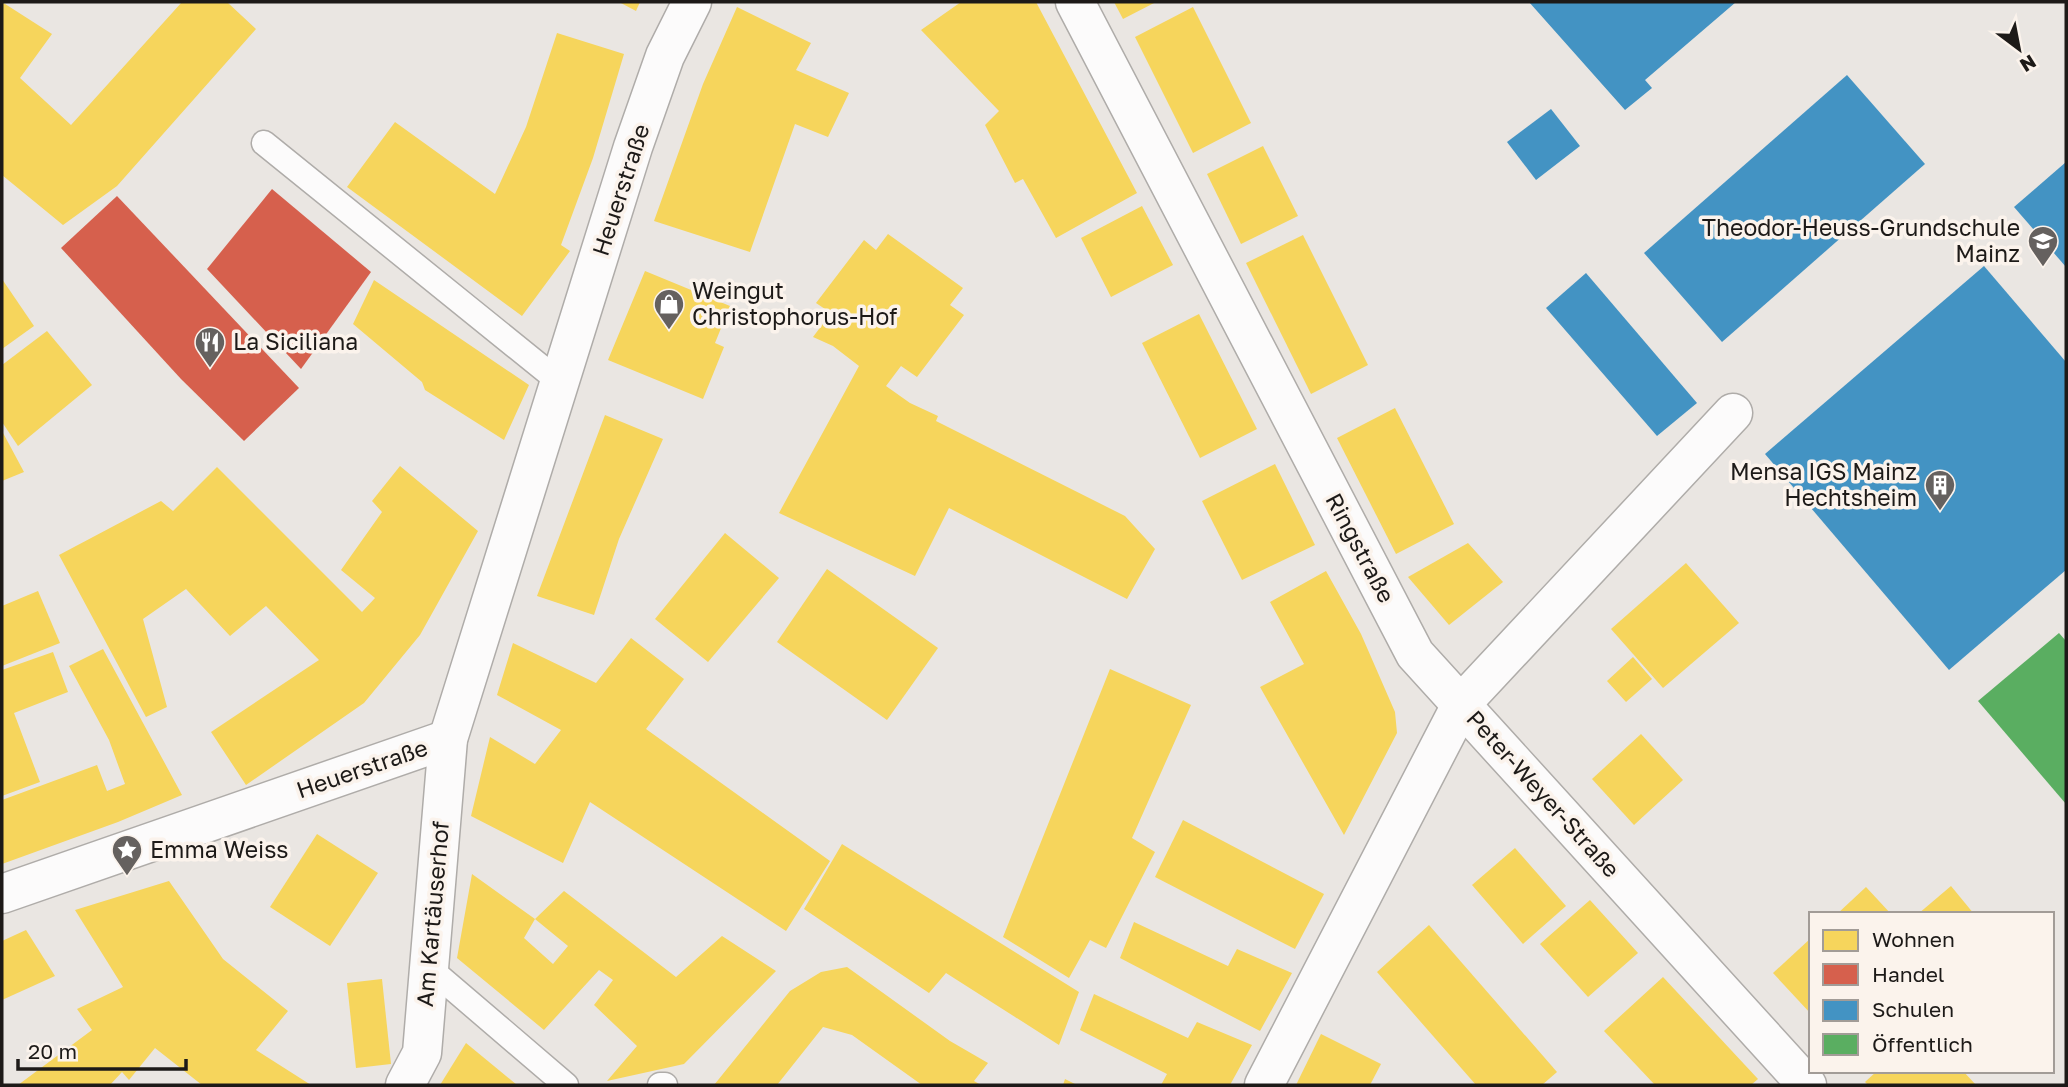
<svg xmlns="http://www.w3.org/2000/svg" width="2068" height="1087" font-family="'Golos Text',sans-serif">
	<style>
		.homes { fill: #f6d55c }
		.shops { fill: #d6604d }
		.schools { fill: #4393c3 }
		.public { fill: #5aae61 }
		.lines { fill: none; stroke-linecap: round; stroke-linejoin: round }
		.service-casing { stroke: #afaca9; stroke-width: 27 }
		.minor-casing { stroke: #afaca9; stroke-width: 41 }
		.tertiary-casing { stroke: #afaca9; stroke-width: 41 }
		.service { stroke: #fcfbfb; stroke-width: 24 }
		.minor { stroke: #fcfbfb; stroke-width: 38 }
		.tertiary { stroke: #fcfbfb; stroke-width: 38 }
		.labels { text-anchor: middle; stroke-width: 7; stroke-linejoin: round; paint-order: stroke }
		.street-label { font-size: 23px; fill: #1d1a18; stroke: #fbf3ec }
		.poi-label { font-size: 23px; fill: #1d1a18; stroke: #fbf3ec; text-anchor: start }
	</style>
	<rect width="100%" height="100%" fill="#eae6e2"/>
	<g class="homes">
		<path d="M2 2 52 34 20 78 71 125 182 2H227L256 29 117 186 63 225 2 175Z"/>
		<path d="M619 2H640L636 11Z"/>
		<path d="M961 2H1036L1137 193 1056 238 1023 179 1015 183 985 125 999 111 921 30Z"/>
		<path d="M1114 2H1156L1123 19Z"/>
		<path d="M737 7 811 43 796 70 849 93 828 137 795 124 750 252 654 221 703 84Z"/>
		<path d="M1193 7 1251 123 1193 153 1135 37Z"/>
		<path d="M557 33 624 54 593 158 561 245 570 251 522 316 347 187 395 122 495 194 526 127Z"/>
		<path d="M1263 146 1298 216 1241 244 1207 174Z"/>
		<path d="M1142 206 1173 265 1111 297 1081 238Z"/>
		<path d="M888 234 963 288 950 305 964 315 917 377 901 366 886 386 910 403 938 416 936 421 1125 516 1155 549 1127 599 949 508 915 576 779 513 859 366 833 346 813 337 831 313 816 303 864 240 876 250Z"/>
		<path d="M1303 235 1368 365 1311 394 1246 263Z"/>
		<path d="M645 271 730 306 715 343 724 347 703 399 608 360Z"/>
		<path d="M2 279 34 326 2 349Z"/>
		<path d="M374 280 529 385 504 440 425 390 422 382 353 324Z"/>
		<path d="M1199 314 1257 429 1200 458 1142 343Z"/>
		<path d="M47 331 92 385 18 446 2 422V365Z"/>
		<path d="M1395 408 1454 524 1396 554 1337 438Z"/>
		<path d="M605 415 663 439 619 539 594 615 537 596Z"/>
		<path d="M2 431 24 472 2 481Z"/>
		<path d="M1275 464 1315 545 1242 580 1202 501Z"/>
		<path d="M400 466 478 531 420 635 364 703 246 785 211 732 319 660 266 606 230 636 186 589 143 619 167 707 146 717 59 555 161 501 173 511 217 467 362 612 375 598 341 570 382 512 372 501Z"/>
		<path d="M725 533 779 578 708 662 655 619Z"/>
		<path d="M1468 543 1503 582 1449 625 1408 577Z"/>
		<path d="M1686 563 1739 623 1663 688 1611 629Z"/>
		<path d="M827 569 938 648 887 720 777 642Z"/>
		<path d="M1326 571 1361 634 1395 712 1397 733 1344 835 1260 687 1304 664 1270 602Z"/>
		<path d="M38 591 60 643 2 666V606Z"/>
		<path d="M631 638 684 679 646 729 830 861 786 931 590 802 563 863 471 816 490 737 535 764 561 730 497 695 513 643 596 683Z"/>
		<path d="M103 649 182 795 118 822 2 864V800L97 765 107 791 125 784 109 740 69 666Z"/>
		<path d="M53 652 68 692 14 713 40 782 2 796V670Z"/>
		<path d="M1633 657 1652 679 1626 702 1607 681Z"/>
		<path d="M1110 669 1191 705 1132 838 1155 852 1106 948 1090 940 1069 978 1003 937Z"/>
		<path d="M1641 734 1683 780 1634 825 1592 779Z"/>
		<path d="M1183 820 1324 894 1295 949 1155 877Z"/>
		<path d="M317 834 378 873 330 946 270 907Z"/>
		<path d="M842 844 1079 992 1059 1045 946 973 929 993 804 909Z"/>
		<path d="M1515 848 1566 906 1523 944 1472 885Z"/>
		<path d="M472 874 535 919 524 938 553 964 568 946 535 919 564 891 676 977 722 936 776 971 684 1064 607 1081 637 1046 594 1005 613 980 599 970 544 1030 457 958Z"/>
		<path d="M169 881 223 959 288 1011 256 1050 311 1085H202L155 1048 129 1080 122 1072 110 1085H18L92 1030 77 1009 123 987 75 910Z"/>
		<path d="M1951 886 1974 914H1918Z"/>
		<path d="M1866 887 1891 914H1837Z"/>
		<path d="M1590 900 1638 953 1588 997 1540 944Z"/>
		<path d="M1134 922 1228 966 1237 949 1292 973 1260 1031 1120 958Z"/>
		<path d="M1429 925 1557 1072 1542 1085H1476L1377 972Z"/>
		<path d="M26 930 55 976 2 1000V941Z"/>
		<path d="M1811 938V1014L1773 973Z"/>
		<path d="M847 967 950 1041 988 1063 974 1081 981 1085H922L852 1035 823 1027 777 1085H714L790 991 821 972Z"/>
		<path d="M1663 977 1758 1079 1751 1085H1655L1604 1031Z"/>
		<path d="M382 979 391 1064 356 1068 347 983Z"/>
		<path d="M1094 994 1188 1038 1197 1022 1252 1045 1230 1085H1161L1167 1074 1080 1030Z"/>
		<path d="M1321 1034 1381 1064 1370 1085H1296Z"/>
		<path d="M466 1043 517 1085H440Z"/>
		<path d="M1877 1071H1963L1976 1085H1868L1865 1082Z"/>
		<path d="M1065 1079 1077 1085H1063Z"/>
	</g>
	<g class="shops">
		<path d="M272 189 371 272 301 369 207 269Z"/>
		<path d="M117 196 299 388 244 441 181 379 61 248Z"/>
	</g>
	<g class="schools">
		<path d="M1529 2H1736L1645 80 1652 88 1625 110Z"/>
		<path d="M1847 75 1925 164 1722 342 1644 253Z"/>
		<path d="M1551 109 1580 146 1536 180 1507 142Z"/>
		<path d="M2066 162V267L2014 207Z"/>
		<path d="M1984 266 2066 362V570L1949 670 1765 454Z"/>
		<path d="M1586 273 1697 403 1657 436 1546 308Z"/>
	</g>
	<path class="public" d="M2059 633 2066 641V804L1978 701Z"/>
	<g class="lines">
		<g class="service-casing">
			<g id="service">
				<path d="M264 143 561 383"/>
				<path d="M428 967 566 1085"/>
				<path d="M660 1085H665"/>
			</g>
		</g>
		<g class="minor-casing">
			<g id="minor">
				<path d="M1075 2 1415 654 1807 1085"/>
				<path d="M1264 1085 1462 703 1733 413"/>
			</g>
		</g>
		<g class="tertiary-casing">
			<g id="tertiary">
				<path d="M2 894 448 739"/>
				<path d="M405 1085 422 1053 448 739 633 147 665 56 692 2"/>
			</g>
		</g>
		<use href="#service" class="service"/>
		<use href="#minor" class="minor"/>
		<use href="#tertiary" class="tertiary"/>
	</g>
	<defs>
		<g id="school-pin" transform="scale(1.575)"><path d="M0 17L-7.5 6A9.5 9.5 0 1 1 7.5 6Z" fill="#65615f" stroke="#fbf3ec"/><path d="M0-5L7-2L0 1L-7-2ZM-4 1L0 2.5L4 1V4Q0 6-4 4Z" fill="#fff"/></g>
		<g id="shop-pin" transform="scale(1.575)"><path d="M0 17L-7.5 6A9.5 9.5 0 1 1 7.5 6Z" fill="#65615f" stroke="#fbf3ec"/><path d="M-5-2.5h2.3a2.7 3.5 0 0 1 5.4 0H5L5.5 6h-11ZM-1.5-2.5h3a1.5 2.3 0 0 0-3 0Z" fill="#fff"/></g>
		<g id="restaurant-pin" transform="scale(1.575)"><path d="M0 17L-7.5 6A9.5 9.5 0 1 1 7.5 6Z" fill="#65615f" stroke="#fbf3ec"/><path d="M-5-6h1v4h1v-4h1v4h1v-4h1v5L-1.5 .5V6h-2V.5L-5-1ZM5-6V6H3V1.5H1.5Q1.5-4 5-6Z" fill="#fff"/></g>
		<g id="building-pin" transform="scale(1.575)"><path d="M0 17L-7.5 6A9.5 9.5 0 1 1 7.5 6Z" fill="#65615f" stroke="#fbf3ec"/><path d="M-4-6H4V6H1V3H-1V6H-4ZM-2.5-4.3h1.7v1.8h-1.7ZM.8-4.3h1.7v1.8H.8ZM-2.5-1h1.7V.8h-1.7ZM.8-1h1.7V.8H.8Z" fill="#fff"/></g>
		<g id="sight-pin" transform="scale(1.575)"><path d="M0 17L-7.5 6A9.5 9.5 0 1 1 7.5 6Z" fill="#65615f" stroke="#fbf3ec"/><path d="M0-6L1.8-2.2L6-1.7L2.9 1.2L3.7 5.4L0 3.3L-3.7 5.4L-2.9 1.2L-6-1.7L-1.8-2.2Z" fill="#fff"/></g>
	</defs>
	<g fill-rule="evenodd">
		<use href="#school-pin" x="2043" y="241"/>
		<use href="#shop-pin" x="669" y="304"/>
		<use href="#restaurant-pin" x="210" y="342"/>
		<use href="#building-pin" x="1940" y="485"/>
		<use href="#sight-pin" x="127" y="850"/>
	</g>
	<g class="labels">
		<g class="street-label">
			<text transform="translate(621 190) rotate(-72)" y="8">Heuerstraße</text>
			<text transform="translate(1360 548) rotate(62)" y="8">Ringstraße</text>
			<text transform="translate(362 769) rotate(-19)" y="8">Heuerstraße</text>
			<text transform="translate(1543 794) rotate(48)" y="8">Peter-Weyer-Straße</text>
			<text transform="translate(433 914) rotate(-85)" y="8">Am Kartäuserhof</text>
		</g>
		<g class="poi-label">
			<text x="2020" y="236" text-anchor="end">Theodor-Heuss-Grundschule<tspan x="2020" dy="26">Mainz</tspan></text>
			<text x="692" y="299">Weingut<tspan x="692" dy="26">Christophorus-Hof</tspan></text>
			<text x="233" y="350">La Siciliana</text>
			<text x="1917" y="480" text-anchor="end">Mensa IGS Mainz<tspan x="1917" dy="26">Hechtsheim</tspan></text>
			<text x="150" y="858">Emma Weiss</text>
		</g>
	</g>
	<rect width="2068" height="1087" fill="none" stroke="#1d1a18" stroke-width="7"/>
	<rect x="1809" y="912" width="245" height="161" fill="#fbf3ec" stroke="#a29c97" stroke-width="2"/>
	<rect x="1823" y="930" width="35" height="21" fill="#f6d55c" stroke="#a29c97" stroke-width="2"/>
	<text x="1872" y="947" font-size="21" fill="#1d1a18">Wohnen</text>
	<rect x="1823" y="964" width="35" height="21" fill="#d6604d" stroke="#a29c97" stroke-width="2"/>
	<text x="1872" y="982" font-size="21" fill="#1d1a18">Handel</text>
	<rect x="1823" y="1000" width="35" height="21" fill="#4393c3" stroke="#a29c97" stroke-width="2"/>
	<text x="1872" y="1017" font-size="21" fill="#1d1a18">Schulen</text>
	<rect x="1823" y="1034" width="35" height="21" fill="#5aae61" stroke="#a29c97" stroke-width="2"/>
	<text x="1872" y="1052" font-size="21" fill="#1d1a18">Öffentlich</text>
	<g transform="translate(2019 49) rotate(148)" stroke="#fbf3ec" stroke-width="5" paint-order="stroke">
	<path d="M0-5L12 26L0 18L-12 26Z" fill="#1d1a18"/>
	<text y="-10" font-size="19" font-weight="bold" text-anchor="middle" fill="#1d1a18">N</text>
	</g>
	<path d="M18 1059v10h168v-10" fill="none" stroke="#1d1a18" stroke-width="3.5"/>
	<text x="28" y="1059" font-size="21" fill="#1d1a18" stroke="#fbf3ec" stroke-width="5" paint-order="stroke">20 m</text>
</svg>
